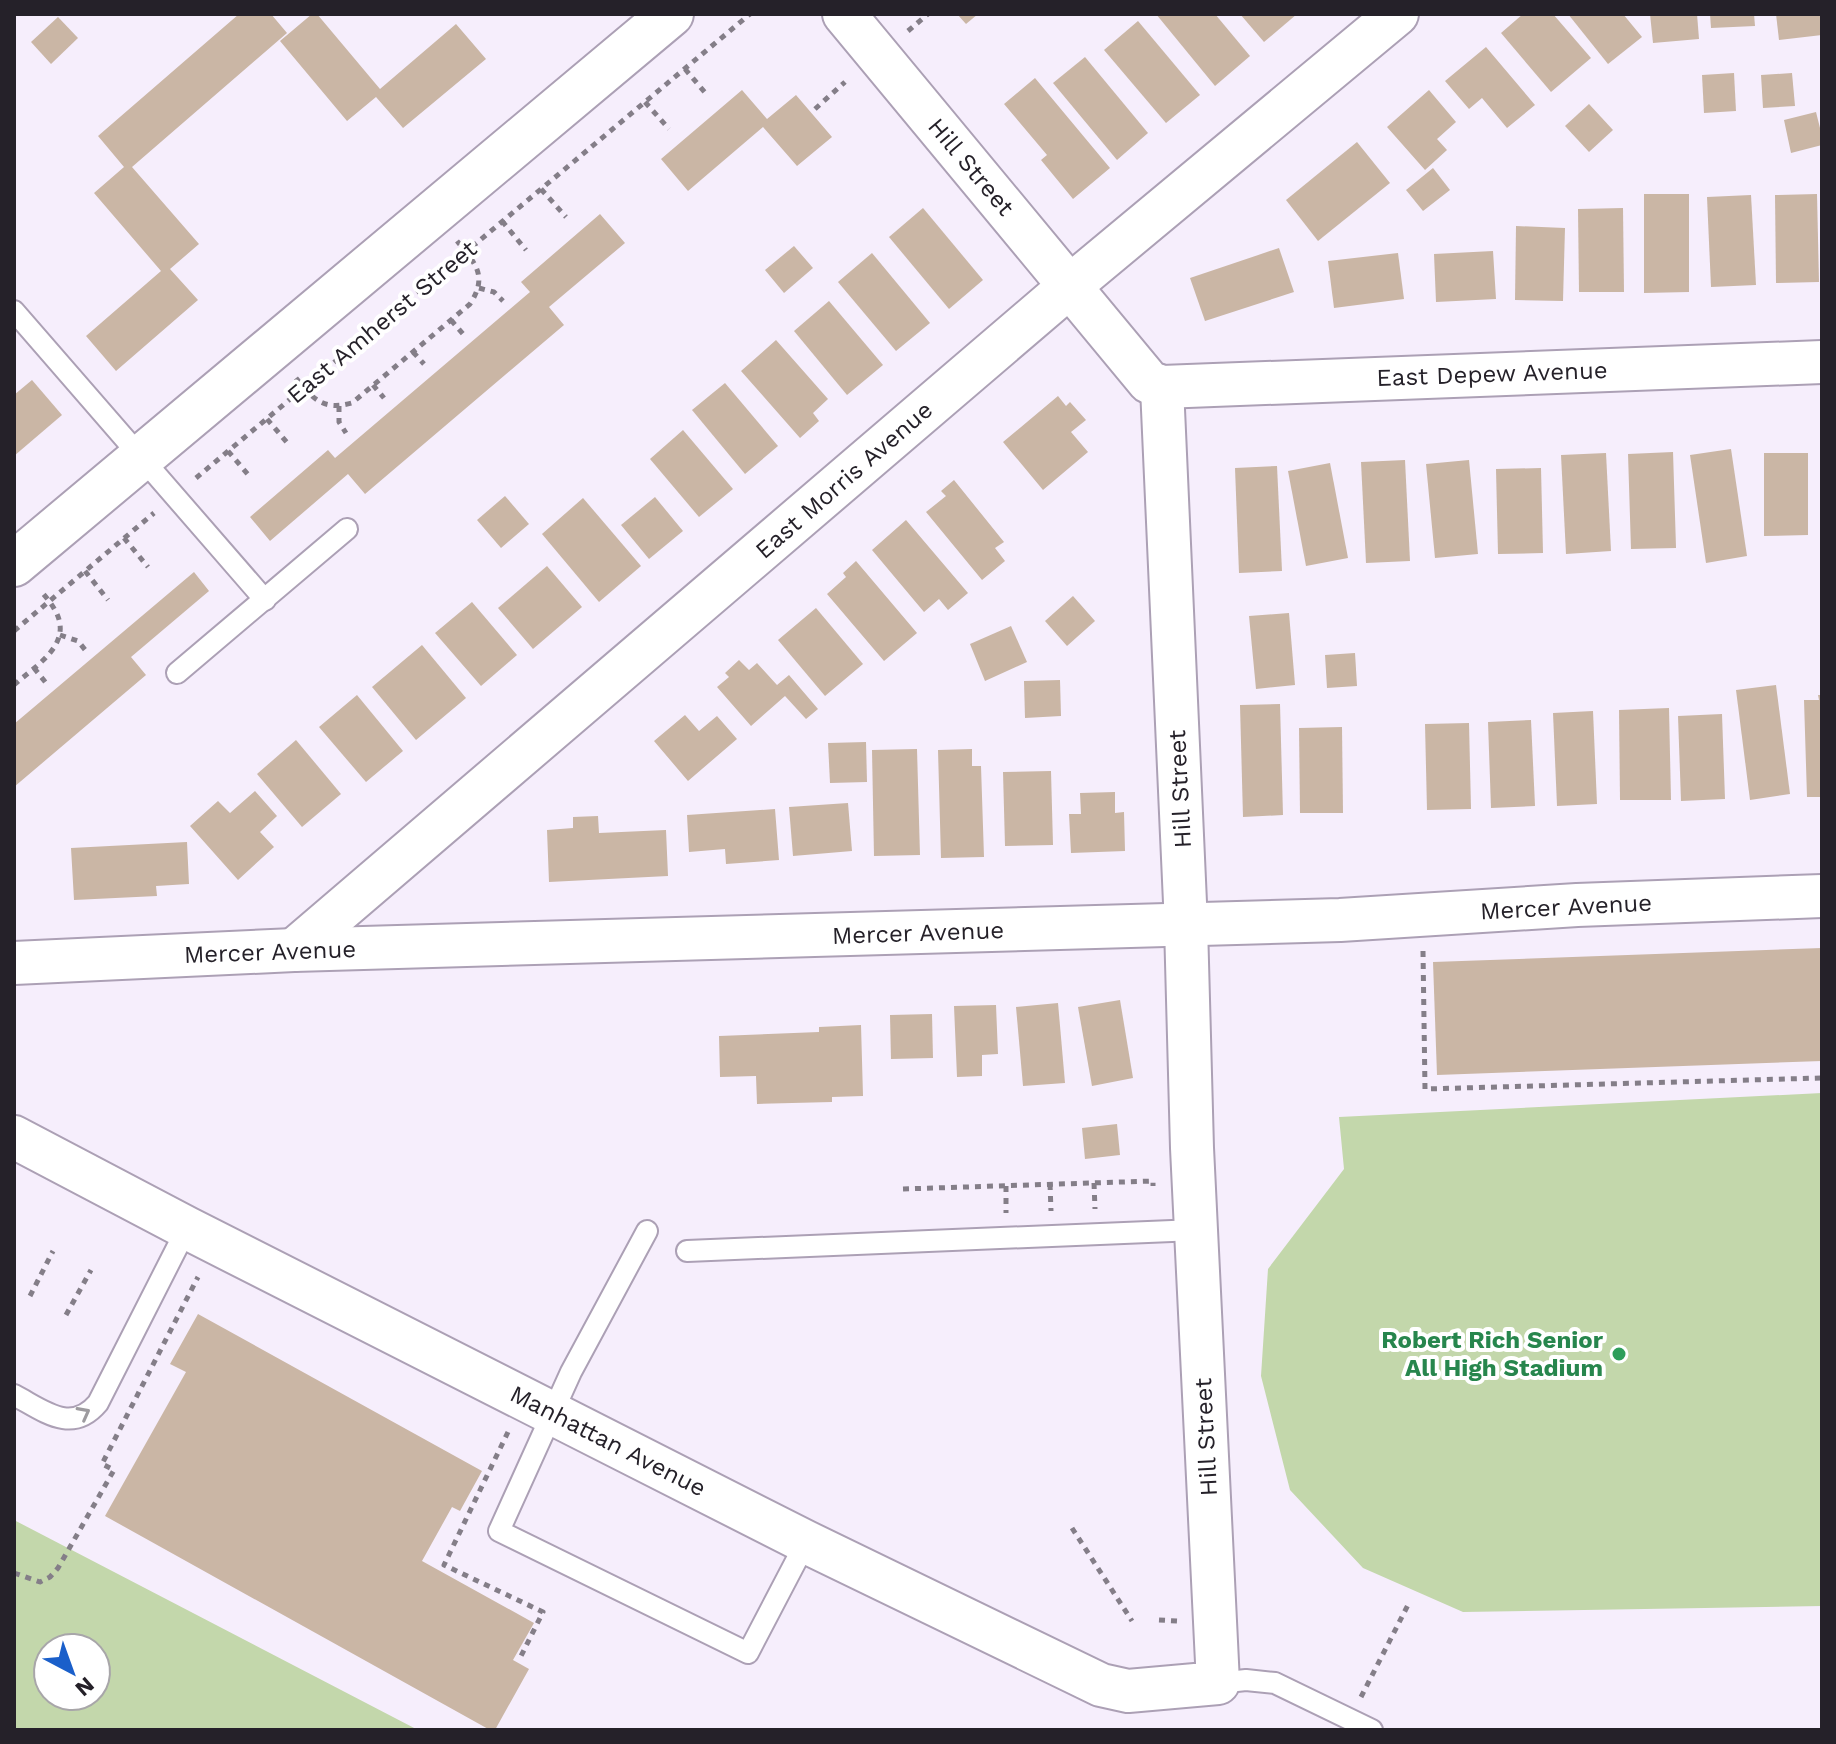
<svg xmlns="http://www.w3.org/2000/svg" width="1836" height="1744" font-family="'Work Sans',sans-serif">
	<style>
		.green { fill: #c3d7ab; fill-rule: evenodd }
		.building { fill: #cab6a5 }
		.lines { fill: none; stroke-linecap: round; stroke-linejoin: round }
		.service-casing { stroke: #aca0b5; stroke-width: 24 }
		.minor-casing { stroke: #aca0b5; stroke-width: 46 }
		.tertiary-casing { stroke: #aca0b5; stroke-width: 48 }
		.path { stroke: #847e88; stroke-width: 5; stroke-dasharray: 6 6; stroke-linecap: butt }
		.service { stroke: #fff; stroke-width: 20 }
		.minor { stroke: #fff; stroke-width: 42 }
		.tertiary { stroke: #fff; stroke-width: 44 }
		.oneway { stroke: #9d9b9f }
		.leisure-dot { fill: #2e9e5b; stroke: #fff; stroke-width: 3 }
		.labels { text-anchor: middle; stroke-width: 8; stroke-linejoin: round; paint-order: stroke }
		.street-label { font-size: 24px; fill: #252129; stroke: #fff }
		.leisure-label { font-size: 24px; font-weight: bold; fill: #27864d; stroke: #fff; text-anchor: end }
	</style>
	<rect width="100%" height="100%" fill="#f6eefc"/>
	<g class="green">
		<path d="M1822 1093V1606L1463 1612 1363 1568 1290 1490 1261 1376 1268 1269 1344 1169 1339 1117Z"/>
		<path d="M14 1520 418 1730H14ZM48 1648H96V1696H48Z"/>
	</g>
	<g class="building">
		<path d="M239 14H271L287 33 132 167 199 244 170 269 198 300 116 371 86 336 161 271 94 193 124 167 98 136Z"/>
		<path d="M312 14H317L380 89 456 24 486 59 403 128 376 97 347 121 280 41Z"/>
		<path d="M957 14H978L966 24Z"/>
		<path d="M1156 14H1215L1250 56 1215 86Z"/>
		<path d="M1240 14H1297L1264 42Z"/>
		<path d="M1523 14H1553L1591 58 1551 92 1501 33Z"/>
		<path d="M1568 14H1623L1642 37 1608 64Z"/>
		<path d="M1650 14H1697L1699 39 1653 43Z"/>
		<path d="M1710 14H1754L1755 26 1711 28Z"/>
		<path d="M1776 14H1822V35L1779 40Z"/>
		<path d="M58 17 78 38 51 64 31 42Z"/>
		<path d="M1138 21 1200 95 1166 123 1104 50Z"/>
		<path d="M1486 47 1535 105 1507 128 1482 98 1469 109 1445 81Z"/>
		<path d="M1085 57 1148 133 1117 160 1053 83Z"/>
		<path d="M1734 73 1736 111 1704 113 1702 75Z"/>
		<path d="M1792 73 1795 106 1763 108 1761 75Z"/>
		<path d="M1035 78 1110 168 1073 199 1041 160 1047 155 1004 104Z"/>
		<path d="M742 90 767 119 796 95 832 137 797 166 763 127 688 191 661 159Z"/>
		<path d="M1429 90 1456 122 1437 139 1447 150 1425 170 1387 127Z"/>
		<path d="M1589 104 1613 130 1589 152 1565 126Z"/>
		<path d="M1816 112 1822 136V145L1791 153 1784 120Z"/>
		<path d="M1357 142 1390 183 1318 241 1286 200Z"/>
		<path d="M1433 168 1450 190 1423 211 1406 190Z"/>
		<path d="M1644 194H1689V292L1644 293Z"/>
		<path d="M1817 194 1819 282 1776 283 1775 195Z"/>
		<path d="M1751 195 1756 285 1711 287 1707 197Z"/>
		<path d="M923 208 983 280 949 309 889 237Z"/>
		<path d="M1623 208 1624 292H1579L1578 209Z"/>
		<path d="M600 214 625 243 549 307 564 325 365 494 348 474 270 541 250 517 328 450 335 458 530 292 521 282Z"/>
		<path d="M1516 226 1565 228 1563 301 1515 300Z"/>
		<path d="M794 246 813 268 784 293 765 270Z"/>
		<path d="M1279 248 1294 292 1205 321 1190 278Z"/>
		<path d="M1493 251 1496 299 1436 302 1434 254Z"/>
		<path d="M872 253 930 323 896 351 838 282Z"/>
		<path d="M1398 253 1404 299 1334 308 1328 261Z"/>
		<path d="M829 301 883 365 847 395 794 331Z"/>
		<path d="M776 340 828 399 813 413 819 421 800 438 741 371Z"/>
		<path d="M32 380 62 415 14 456V395Z"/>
		<path d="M725 383 778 446 745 474 692 410Z"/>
		<path d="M1058 396 1066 406 1070 402 1086 420 1071 432 1088 452 1043 490 1003 442Z"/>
		<path d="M683 430 733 489 699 517 650 459Z"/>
		<path d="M1731 449 1747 556 1706 563 1690 455Z"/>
		<path d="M1673 452 1676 548 1631 549 1628 454Z"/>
		<path d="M1606 453 1611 551 1566 554 1561 455Z"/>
		<path d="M1764 453H1808V535L1764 536Z"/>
		<path d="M1405 460 1410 561 1366 563 1361 462Z"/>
		<path d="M1469 460 1478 554 1435 558 1426 464Z"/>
		<path d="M1330 463 1348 558 1306 566 1288 471Z"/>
		<path d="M1277 466 1282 571 1239 573 1235 468Z"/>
		<path d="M1541 468 1543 553 1498 554 1496 469Z"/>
		<path d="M954 480 1004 542 995 548 1005 561 982 580 926 512 946 496 941 491Z"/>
		<path d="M505 496 529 524 501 548 477 520Z"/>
		<path d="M655 497 683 531 649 559 621 525Z"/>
		<path d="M583 498 641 566 599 602 542 534Z"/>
		<path d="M906 520 968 593 948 610 939 599 924 612 872 550Z"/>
		<path d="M856 561 917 633 884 661 827 594 846 577 843 573Z"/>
		<path d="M547 566 582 607 533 649 498 608Z"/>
		<path d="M194 572 209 591 131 657 146 675 14 787V724Z"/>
		<path d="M1073 596 1095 621 1067 646 1045 621Z"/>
		<path d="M472 602 517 655 481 686 435 633Z"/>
		<path d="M816 608 863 664 825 696 778 640Z"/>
		<path d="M1289 613 1295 685 1256 689 1249 616Z"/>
		<path d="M1011 626 1027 662 985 681 970 644Z"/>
		<path d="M422 645 466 698 416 740 372 687Z"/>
		<path d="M1355 653 1357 686 1327 688 1325 655Z"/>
		<path d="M739 660 749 670 757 663 777 685 789 675 818 709 806 719 785 696 751 726 717 687 729 677 725 673Z"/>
		<path d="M1060 680 1061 716 1025 718 1024 681Z"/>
		<path d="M1776 685 1790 794 1750 800 1736 690Z"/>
		<path d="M357 695 403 751 366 782 319 727Z"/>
		<path d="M1818 695H1822V797H1807L1804 700H1819Z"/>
		<path d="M1280 704 1283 815 1243 817 1240 705Z"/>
		<path d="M1669 708 1671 800H1620L1619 710Z"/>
		<path d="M1593 711 1597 804 1557 806 1553 713Z"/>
		<path d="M1722 714 1725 799 1681 801 1678 716Z"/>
		<path d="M685 715 699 731 717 716 737 739 688 781 654 741Z"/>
		<path d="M1531 720 1535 806 1491 808 1488 722Z"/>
		<path d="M1469 723 1471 809 1427 810 1425 724Z"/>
		<path d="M1342 727 1343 813H1300L1299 728Z"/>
		<path d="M296 740 341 794 302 827 257 774Z"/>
		<path d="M866 742 867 782 830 783 828 743Z"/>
		<path d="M917 749 920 855 874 856 872 750Z"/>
		<path d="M972 749V766H981L984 857 941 858 938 750Z"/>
		<path d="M1051 771 1053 845 1005 846 1003 772Z"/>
		<path d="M255 791 277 816 260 832 274 847 238 880 190 826 218 801 230 813Z"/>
		<path d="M1115 792V813L1124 812 1125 851 1071 853 1069 814H1081L1080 793Z"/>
		<path d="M848 803 852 851 793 856 789 807Z"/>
		<path d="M775 809 779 860 726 864 725 849 689 852 687 815Z"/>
		<path d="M598 816 599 833 666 830 668 876 549 882 547 830 573 828V817Z"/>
		<path d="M187 842 189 884 156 886 157 896 74 900 71 848Z"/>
		<path d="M1822 948V1061L1437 1075 1433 962Z"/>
		<path d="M1120 1000 1133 1078 1092 1086 1078 1007Z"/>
		<path d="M1058 1003 1065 1083 1023 1086 1016 1007Z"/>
		<path d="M996 1005 998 1054 982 1055V1076L957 1077 954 1006Z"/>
		<path d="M932 1014 933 1058 891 1059 890 1015Z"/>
		<path d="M861 1025 863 1096 832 1097V1102L757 1104 756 1076 720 1077 719 1036 819 1032V1027Z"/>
		<path d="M1117 1124 1120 1155 1085 1159 1082 1128Z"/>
		<path d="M198 1314 482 1471 460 1511 452 1507 422 1561 534 1623 513 1660 529 1669 495 1730H490L105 1516 186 1372 170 1364Z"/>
	</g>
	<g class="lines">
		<g class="service-casing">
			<g id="service">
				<path d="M14 311 265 600"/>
				<path d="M177 673 347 529"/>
				<path d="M647 1231 571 1372 499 1531 748 1653 806 1542"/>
				<path d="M687 1251 1196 1230"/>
				<path d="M14 1395C43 1410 71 1435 98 1403L187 1228"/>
				<path d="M1218 1683 1246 1680 1275 1683 1372 1730"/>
			</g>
		</g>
		<g class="minor-casing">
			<g id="minor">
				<path d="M844 14 1149 382 1162 387 1822 362"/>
				<path d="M294 950 1070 286 1397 14"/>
				<path d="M14 963 294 950 1340 920 1577 905 1822 896"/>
				<path d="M14 1137 187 1228 806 1542 1101 1685 1128 1691 1218 1683 1192 1148 1186 925 1162 387"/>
			</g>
		</g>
		<g class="tertiary-casing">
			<path id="tertiary" d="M14 564 671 14"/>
		</g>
		<g class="path">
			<path d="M908 31 928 14"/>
			<path d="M685 69 708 96"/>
			<path d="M645 102 669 129"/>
			<path d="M815 109 845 82"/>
			<path d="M541 189 566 217"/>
			<path d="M502 221 526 250"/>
			<path d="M479 288 494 292 503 301"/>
			<path d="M451 320 463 334"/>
			<path d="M413 352 424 364"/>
			<path d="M296 378C313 399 323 411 352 403L470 304C488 276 476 264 457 241"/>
			<path d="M373 385 384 398"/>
			<path d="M339 406V422L346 433"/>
			<path d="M267 419 290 446"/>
			<path d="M228 451 251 478"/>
			<path d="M196 478 750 14"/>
			<path d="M124 538 148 567"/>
			<path d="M85 571 108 600"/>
			<path d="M14 631 154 513"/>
			<path d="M60 635 78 641 86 651"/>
			<path d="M34 668 46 683"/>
			<path d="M14 685C35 666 73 645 56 612 52 604 46 597 40 590"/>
			<path d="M1423 951 1425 1089 1822 1078"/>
			<path d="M1094 1183 1095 1209"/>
			<path d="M1050 1184 1051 1211"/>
			<path d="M1006 1186V1213"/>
			<path d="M903 1189 1153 1181V1186"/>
			<path d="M30 1296 53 1251"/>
			<path d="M66 1315 91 1270"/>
			<path d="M508 1432 444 1565 543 1612 521 1656"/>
			<path d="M1072 1528 1132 1621"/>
			<path d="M14 1573 40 1582 50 1577 58 1568 114 1470 102 1464 198 1277"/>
			<path d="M1159 1620 1177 1621"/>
			<path d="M1361 1697 1410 1601"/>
		</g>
		<use href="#service" class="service"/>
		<use href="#minor" class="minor"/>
		<use href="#tertiary" class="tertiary"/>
	</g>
	<defs><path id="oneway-chevron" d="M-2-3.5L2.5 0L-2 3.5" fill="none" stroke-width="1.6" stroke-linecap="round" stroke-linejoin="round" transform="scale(2)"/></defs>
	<use class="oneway" href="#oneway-chevron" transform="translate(84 1413) rotate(-28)"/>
	<circle class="leisure-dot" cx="1619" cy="1354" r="8"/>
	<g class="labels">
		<g class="street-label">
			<text transform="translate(971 167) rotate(50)" y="8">Hill Street</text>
			<text transform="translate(382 322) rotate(-40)" y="8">East Amherst Street</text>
			<text transform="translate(1492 374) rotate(-2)" y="8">East Depew Avenue</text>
			<text transform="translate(844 480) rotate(-41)" y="8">East Morris Avenue</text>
			<text transform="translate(1180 789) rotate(-93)" y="8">Hill Street</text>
			<text transform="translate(1566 907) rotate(-3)" y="8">Mercer Avenue</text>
			<text transform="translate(918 933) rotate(-2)" y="8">Mercer Avenue</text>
			<text transform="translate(270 952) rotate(-2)" y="8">Mercer Avenue</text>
			<text transform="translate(1206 1437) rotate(-93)" y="8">Hill Street</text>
			<text transform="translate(608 1441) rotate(27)" y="8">Manhattan Avenue</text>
		</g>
		<g class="leisure-label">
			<text x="1603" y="1348">Robert Rich Senior<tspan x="1603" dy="28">All High Stadium</tspan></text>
		</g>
	</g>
	<rect width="1836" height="1744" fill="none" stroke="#252129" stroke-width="32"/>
	<g transform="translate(72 1672) rotate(139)"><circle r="38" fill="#ffffff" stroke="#a8a6a9" stroke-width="2"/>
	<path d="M0-6L14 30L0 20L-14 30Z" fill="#1a5fca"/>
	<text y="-12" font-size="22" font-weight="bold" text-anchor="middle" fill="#252129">N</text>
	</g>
</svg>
